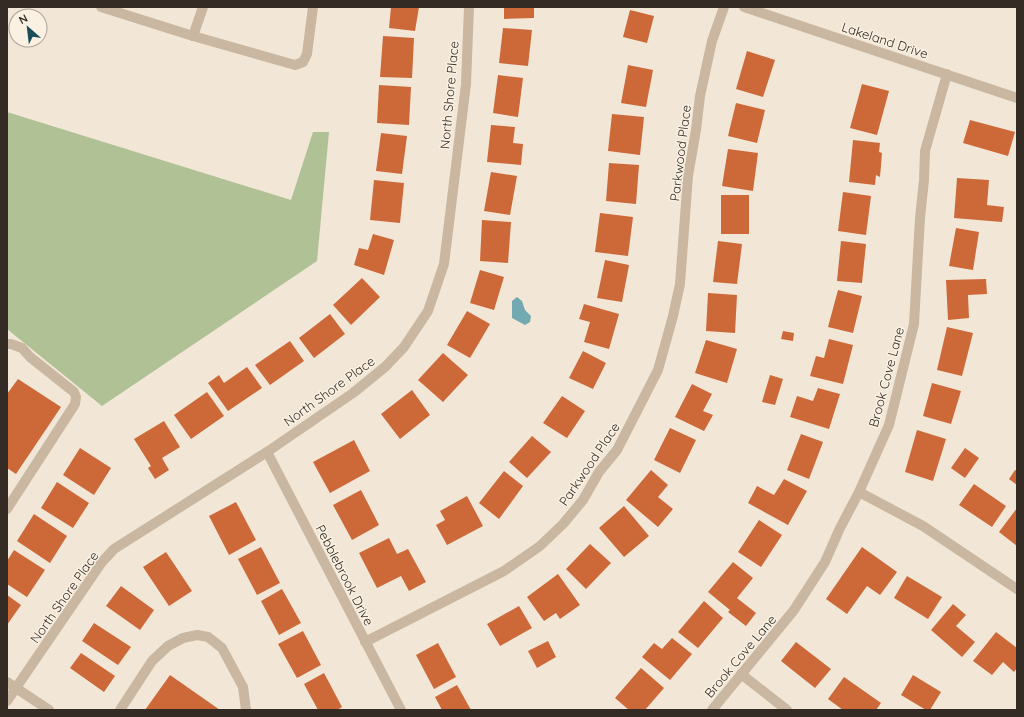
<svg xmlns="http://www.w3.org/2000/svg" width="1024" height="717" font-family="Quicksand,sans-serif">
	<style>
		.green { fill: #afc195 }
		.water { fill: #73a9b0 }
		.building { fill: #cd6839 }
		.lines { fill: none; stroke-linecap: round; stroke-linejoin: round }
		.minor { stroke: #cab7a1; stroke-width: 10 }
		.labels { text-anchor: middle; stroke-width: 3; stroke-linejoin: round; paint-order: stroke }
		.street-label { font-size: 13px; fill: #342b24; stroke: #faf1e2 }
	</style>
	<rect width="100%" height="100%" fill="#f2e7d6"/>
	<path class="green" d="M7 112 291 200 313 132H329L317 261 102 406 7 329Z"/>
	<path class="water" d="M517 297 522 301 525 310 531 316 530 322 525 325 512 318V301Z"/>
	<g class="building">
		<path d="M391 7H419L415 31 389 28Z"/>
		<path d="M504 7H534V18L504 19Z"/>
		<path d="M630 10 654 16 647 43 623 37Z"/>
		<path d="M503 28 532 30 528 66 499 63Z"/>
		<path d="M383 36 414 38 412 78 380 77Z"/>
		<path d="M747 51 775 60 763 97 736 89Z"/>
		<path d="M628 65 653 70 646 107 621 103Z"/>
		<path d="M498 75 523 78 518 117 493 113Z"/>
		<path d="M862 84 889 91 877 135 850 128Z"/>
		<path d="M379 85 411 87 409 125 377 123Z"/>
		<path d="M736 103 765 110 757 143 728 136Z"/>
		<path d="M612 114 644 117 640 155 608 151Z"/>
		<path d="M970 120 1015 132 1008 156 963 143Z"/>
		<path d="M491 125 515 127 513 143 523 144 521 165 487 162Z"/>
		<path d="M381 133 407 136 402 174 376 171Z"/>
		<path d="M853 140 880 143 879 152 882 153 880 177 876 175 875 185 849 182Z"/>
		<path d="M728 149 758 153 753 191 722 186Z"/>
		<path d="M609 163 639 165 636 204 606 201Z"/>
		<path d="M491 172 517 176 510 215 484 211Z"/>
		<path d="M957 178 989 180 987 205 1004 207 1002 222 954 218Z"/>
		<path d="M374 180 404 183 400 223 370 220Z"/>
		<path d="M843 192 871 196 866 235 838 231Z"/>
		<rect x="721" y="195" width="28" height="39"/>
		<path d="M600 213 633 217 628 256 595 252Z"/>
		<path d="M482 220 511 222 508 263 480 261Z"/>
		<path d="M956 228 979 232 973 270 949 266Z"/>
		<path d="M373 234 394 240 384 275 354 265 359 248 368 250Z"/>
		<path d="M718 241 742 244 737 284 713 282Z"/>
		<path d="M841 241 866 244 862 283 837 281Z"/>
		<path d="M605 260 629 265 622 302 597 298Z"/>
		<path d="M480 270 504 277 494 310 470 303Z"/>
		<path d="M362 278 380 297 351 325 333 305Z"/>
		<path d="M986 279 987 294 968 295 969 318 948 320 946 280Z"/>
		<path d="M838 290 862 296 853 333 828 327Z"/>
		<path d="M708 293 737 295 735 333 706 331Z"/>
		<path d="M584 304 619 314 609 349 584 342 590 322 579 319Z"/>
		<path d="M467 311 490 324 470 358 447 345Z"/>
		<path d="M330 314 345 334 314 358 299 338Z"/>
		<path d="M947 327 973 333 962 376 937 370Z"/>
		<path d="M783 331 794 333 793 341 781 339Z"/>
		<path d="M829 339 853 345 843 384 810 376 816 356 824 358Z"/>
		<path d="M706 340 737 349 727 383 695 373Z"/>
		<path d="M290 341 304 361 270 385 255 365Z"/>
		<path d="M583 351 606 363 593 389 569 378Z"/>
		<path d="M443 353 468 375 443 402 418 380Z"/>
		<path d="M247 367 262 388 228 411 208 383 219 375 224 383Z"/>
		<path d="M770 375 783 379 775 405 762 402Z"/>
		<path d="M18 379 61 407 16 474 7 468V394Z"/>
		<path d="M932 383 961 391 951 424 923 416Z"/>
		<path d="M692 384 712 394 703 411 713 415 704 431 675 417Z"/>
		<path d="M818 388 840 394 829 429 790 417 797 396 813 401Z"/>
		<path d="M412 390 430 415 400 439 381 414Z"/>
		<path d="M207 392 224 416 191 439 174 415Z"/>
		<path d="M562 396 585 411 567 438 543 423Z"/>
		<path d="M164 421 180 447 162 458 169 470 155 479 148 468 151 466 134 439Z"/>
		<path d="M670 428 696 440 680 473 654 460Z"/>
		<path d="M917 430 946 439 933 481 905 472Z"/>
		<path d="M801 434 823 442 809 479 787 470Z"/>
		<path d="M532 436 551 452 527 478 509 462Z"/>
		<path d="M354 440 370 471 330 493 313 462Z"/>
		<path d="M80 448 111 468 94 495 63 475Z"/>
		<path d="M965 448 979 458 965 478 951 468Z"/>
		<path d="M651 470 668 485 658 497 673 509 658 527 626 500Z"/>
		<path d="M1015 470 1017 471V485L1009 479Z"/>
		<path d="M504 471 523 486 499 519 479 503Z"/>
		<path d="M784 479 807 491 788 525 748 503 757 486 774 495Z"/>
		<path d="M57 482 89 503 73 528 41 508Z"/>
		<path d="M974 484 1006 506 992 527 959 505Z"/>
		<path d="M361 490 379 525 352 540 333 505Z"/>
		<path d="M467 496 483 526 447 545 436 525 445 520 440 511Z"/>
		<path d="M236 502 256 540 229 555 209 516Z"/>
		<path d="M624 506 649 536 624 557 599 528Z"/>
		<path d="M1017 508V546L999 532Z"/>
		<path d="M34 514 67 536 50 563 17 541Z"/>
		<path d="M759 520 782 535 761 567 738 552Z"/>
		<path d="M389 538 397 554 408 549 426 582 409 591 401 576 377 588 359 553Z"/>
		<path d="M590 544 611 563 586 589 566 569Z"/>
		<path d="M261 547 280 583 257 595 238 559Z"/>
		<path d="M862 547 897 572 880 595 867 586 847 614 826 599Z"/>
		<path d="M14 550 45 570 27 597 7 584V561Z"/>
		<path d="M166 552 192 591 169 606 143 567Z"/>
		<path d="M733 562 753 578 737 598 756 613 746 626 728 612 730 610 708 592Z"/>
		<path d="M558 574 580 605 560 619 556 613 544 621 527 597Z"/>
		<path d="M907 576 942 597 928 619 894 598Z"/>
		<path d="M121 586 154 610 140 630 106 606Z"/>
		<path d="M282 589 301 623 279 635 261 601Z"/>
		<path d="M7 595 21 605 7 625Z"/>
		<path d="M704 601 723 618 698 648 678 632Z"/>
		<path d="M953 604 966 615 956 626 975 642 962 657 931 630Z"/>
		<path d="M519 606 532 628 500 646 487 624Z"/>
		<path d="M94 623 131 647 118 665 82 641Z"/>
		<path d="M303 631 321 665 297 678 278 644Z"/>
		<path d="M996 632 1017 648V668L1014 672 1003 662 992 675 973 661Z"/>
		<path d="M672 638 692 654 670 680 642 657 654 643 662 649Z"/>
		<path d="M548 641 556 657 537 668 528 651Z"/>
		<path d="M796 642 831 669 815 688 781 661Z"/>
		<path d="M438 643 456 677 434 689 416 655Z"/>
		<path d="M81 653 115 676 104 692 70 668Z"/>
		<path d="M641 668 664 688 645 710H629L615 698Z"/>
		<path d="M324 673 342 707 337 710H318L304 684Z"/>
		<path d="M170 675 220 710H145Z"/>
		<path d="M913 675 941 692 930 710H926L901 695Z"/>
		<path d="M844 677 881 703 876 710H843L828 699Z"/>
		<path d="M457 685 471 710H442L435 697Z"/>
	</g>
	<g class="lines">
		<g class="minor">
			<path d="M101 7 193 36 203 7"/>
			<path d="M744 7 1017 98"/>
			<path d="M193 36 295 65 303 62 307 54 313 7"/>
			<path d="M7 344H11L22 348 30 357 74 392 76 397 75 404 7 509"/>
			<path d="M267 452 401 710"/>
			<path d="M859 492 923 526 1017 589"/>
			<path d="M365 642 504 571 540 546 563 524 583 500 599 472 617 450 658 370 673 316 680 284 688 176 696 130 700 96 712 41 724 7"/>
			<path d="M741 674 787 710"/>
			<path d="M7 682 49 710"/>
			<path d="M7 701 102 562 114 549 267 452 353 393 385 367 404 347 428 311 444 264 466 84 469 7"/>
			<path d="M120 710 152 661 168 646 183 638 197 635 208 637 222 648 243 687 246 710"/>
			<path d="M712 710 794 610 825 562 840 528 859 492 889 425 914 324 920 218 924 180 925 151 947 74"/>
		</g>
	</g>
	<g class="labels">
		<g class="street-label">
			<text transform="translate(885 40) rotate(18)" y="5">Lakeland Drive</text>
			<text transform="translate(449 95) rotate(-85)" y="5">North Shore Place</text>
			<text transform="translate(680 153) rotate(-83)" y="5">Parkwood Place</text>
			<text transform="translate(886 377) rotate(-75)" y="5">Brook Cove Lane</text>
			<text transform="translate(329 391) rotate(-36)" y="5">North Shore Place</text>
			<text transform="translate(589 464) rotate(-56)" y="5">Parkwood Place</text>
			<text transform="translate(345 575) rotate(63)" y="5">Pebblebrook Drive</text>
			<text transform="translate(64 597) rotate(-55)" y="5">North Shore Place</text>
			<text transform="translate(740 656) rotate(-50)" y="5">Brook Cove Lane</text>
		</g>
	</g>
	<rect width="1024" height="717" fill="none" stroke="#342b24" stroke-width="16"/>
	<g transform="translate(28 28) rotate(332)"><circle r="19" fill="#faf1e2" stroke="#aba296"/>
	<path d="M0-3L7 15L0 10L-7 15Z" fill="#184e57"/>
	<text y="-6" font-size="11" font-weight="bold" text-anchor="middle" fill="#342b24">N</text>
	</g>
</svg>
